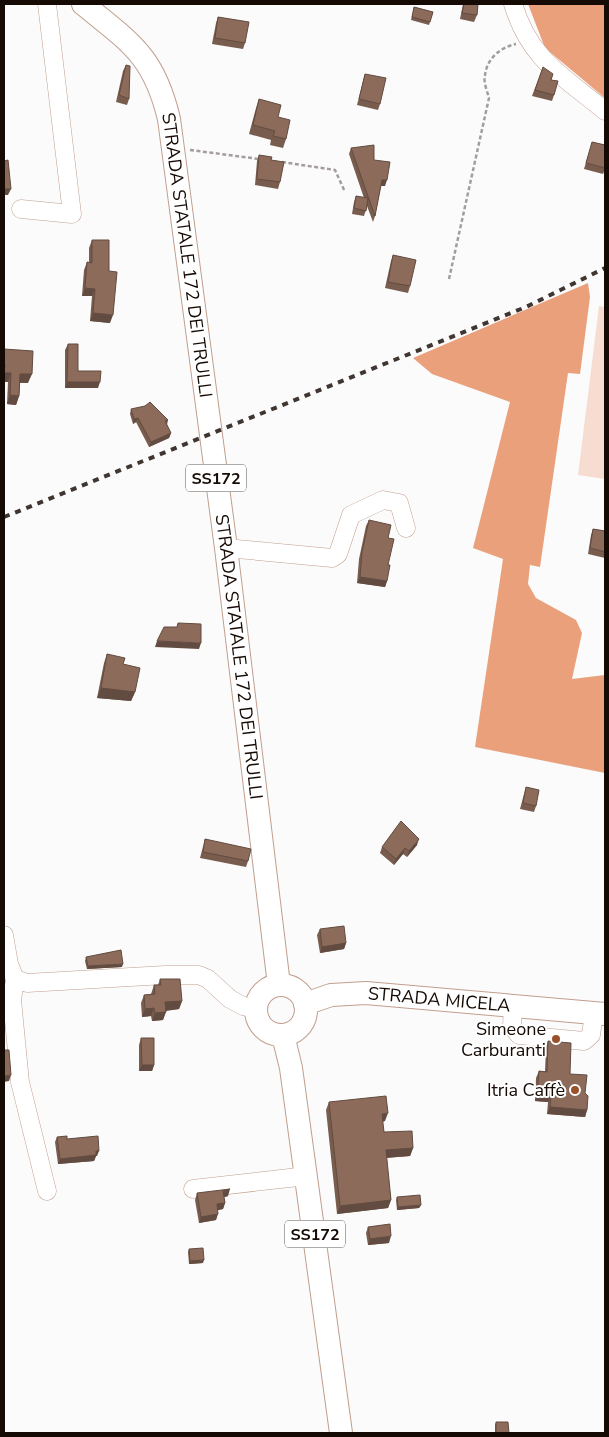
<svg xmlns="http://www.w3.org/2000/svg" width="609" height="1437" font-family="'Nunito Sans',sans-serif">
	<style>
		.green { fill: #f7ddd1 }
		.forest { fill: #eaa07b }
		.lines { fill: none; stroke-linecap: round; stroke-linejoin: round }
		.minor-casing { stroke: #c19e8d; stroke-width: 19 }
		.major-casing { stroke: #c19e8d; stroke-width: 24 }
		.path { stroke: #a39e9c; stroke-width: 2.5; stroke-dasharray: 4 2.5; stroke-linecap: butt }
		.minor { stroke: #fff; stroke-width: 18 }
		.major { stroke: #fff; stroke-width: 22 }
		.rail { stroke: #3f3531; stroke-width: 4; stroke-dasharray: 6 6; stroke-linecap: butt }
		.wall { fill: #785c4e }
		.shaded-wall { fill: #624b40 }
		.building { fill: #8c6b5b; stroke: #624b40 }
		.poi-dot { fill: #98512a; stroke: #fff; stroke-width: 2 }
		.labels { text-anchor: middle; stroke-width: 4; stroke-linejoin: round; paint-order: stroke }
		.shield { fill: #fff; stroke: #5c5450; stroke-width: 1 }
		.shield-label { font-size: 16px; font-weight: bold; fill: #160a05 }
		.street-label { font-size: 18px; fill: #160a05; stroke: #fff }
		.poi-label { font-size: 18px; fill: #160a05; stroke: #fff; text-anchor: end }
	</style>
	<rect width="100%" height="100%" fill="#fbfbfb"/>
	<path class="green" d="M599 306 605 307V479L578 475Z"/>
	<g class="forest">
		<path d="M528 4H605V98L545 48Z"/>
		<path d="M588 283 590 297 580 374 568 373 540 567 530 565 528 584 536 598 576 620 582 633 572 679 605 675V773L475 747 503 559 473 548 510 402 432 374 413 358Z"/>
	</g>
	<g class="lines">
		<g class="minor-casing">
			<g id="minor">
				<path d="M513 4C530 60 563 76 605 111"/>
				<path d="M21 209 72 214 47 4"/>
				<path d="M226 548 332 558 338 554 351 515 383 500 399 503 406 528"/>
				<path d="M4 935 9 964 15 979 27 983 165 975H199L208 979 230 999 243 1006 256 1009"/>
				<path d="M15 979 12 1000 20 1082 47 1191"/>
				<path d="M513 1005 512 1026 519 1035 584 1041 591 1035 594 1013"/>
				<path d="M193 1189 307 1176"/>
			</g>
		</g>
		<g class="major-casing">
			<g id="major">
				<path id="s1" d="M83 4C131 43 154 56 169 119L226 548 279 985"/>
				<circle cx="281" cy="1010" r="25"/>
				<path id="s2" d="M305 1004 331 995 366 993 605 1014"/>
				<path d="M283 1035 291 1068 341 1433"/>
			</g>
		</g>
		<g class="path">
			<path d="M190 150 259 159"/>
			<path d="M282 162 335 170 345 192"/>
			<path d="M449 279 489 98C487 91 483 81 485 75 487 58 501 47 516 44"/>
		</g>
		<use href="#minor" class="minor"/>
		<use href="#major" class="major"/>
		<path class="rail" d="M4 517 526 307 605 268"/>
	</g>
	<g class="wall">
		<path d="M463 4H478L477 15 474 22 460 19Z"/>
		<path d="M414 7 433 12 429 25 411 20Z"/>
		<path d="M218 17 245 43 243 49 212 44 216 23Z"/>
		<path d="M126 65 129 99 127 105 116 102 123 71Z"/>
		<path d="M543 67 551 80 554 95 552 101 532 96Z"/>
		<path d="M365 74 380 104 378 110 357 105Z"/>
		<path d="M259 99 278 117 286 139 283 148 270 145 271 140 249 134 256 108Z"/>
		<path d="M592 142 605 145V169L603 174 584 169Z"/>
		<path d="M351 148 374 160 385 186H381L375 216 373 222 367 206 364 216 352 214 354 202 356 196 364 198 349 154Z"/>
		<path d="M259 155 271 160 280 182 278 189 255 185 257 161Z"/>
		<path d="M92 240 110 323 90 321 92 296H82L84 270 87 262H89V248Z"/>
		<path d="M393 255 410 286 408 293 385 288 391 261Z"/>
		<path d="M68 344 78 371 98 388H65V350Z"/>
		<path d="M4 349 28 383H20L19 396 16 405 7 404 8 382H4Z"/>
		<path d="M131 409 168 420 167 425 171 433 169 438 149 447 136 422 133 424 130 414Z"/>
		<path d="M369 520 388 538 387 581 385 587 357 583 359 559 366 526Z"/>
		<path d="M593 529 605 531V558L588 554 591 535Z"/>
		<path d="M107 654 123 664 135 692 131 701 97 698 104 663Z"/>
		<path d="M526 787 536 806 534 812 520 809 524 794Z"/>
		<path d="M205 839 248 861 246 867 200 858Z"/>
		<path d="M417 845 407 857 403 854 394 865 380 853 382 847Z"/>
		<path d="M320 929 346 943 344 949 320 953 317 935Z"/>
		<path d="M86 957 122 967 87 969 85 961Z"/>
		<path d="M160 979 182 1001 179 1009 166 1011 163 1020 152 1021 151 1016 142 1017 141 1003 144 995 151 994 154 985H158Z"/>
		<path d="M141 1038 154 1065 152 1071H139V1045Z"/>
		<path d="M548 1041 570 1074 585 1093 587 1110 585 1117 547 1114 548 1102 535 1101 536 1078 539 1071 545 1072 546 1048Z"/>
		<path d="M329 1102 385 1121 382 1122 384 1132 413 1148 410 1156 386 1158 391 1200 388 1208 337 1214 326 1110Z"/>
		<path d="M57 1137 67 1139 97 1156H96L94 1161 58 1164 55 1142Z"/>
		<path d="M197 1193 228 1196 224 1197 225 1203 223 1209 218 1210 216 1220 199 1223 195 1200Z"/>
		<path d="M397 1197 421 1205 419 1208 397 1210 396 1200Z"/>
		<path d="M368 1227 389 1243 368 1245 366 1233Z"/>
		<path d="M189 1249 203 1263 189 1264 188 1252Z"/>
		<path d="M496 1422 509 1433H495V1425Z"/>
	</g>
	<g class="shaded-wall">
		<path d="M382 180H387L385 186H380Z"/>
		<path d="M4 189H11L8 195H4Z"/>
		<path d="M85 288 95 289 92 296H82Z"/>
		<path d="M93 313 113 315 110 323 90 321Z"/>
		<path d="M4 373H11L8 382H4Z"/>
		<path d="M20 374H32L28 383 17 382Z"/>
		<path d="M67 382H100L98 388H65Z"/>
		<path d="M10 395 19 396 16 405 7 404Z"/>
		<path d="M138 418 136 422 133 424 134 419Z"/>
		<path d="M171 433 169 438 149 447 151 442Z"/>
		<path d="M360 577 387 581 385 587 357 583Z"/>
		<path d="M157 641 201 643 199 649 155 647Z"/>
		<path d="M101 688 135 692 131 701 97 698Z"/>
		<path d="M419 839 417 845 407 857 409 851Z"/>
		<path d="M405 848 403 854 394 865 396 859Z"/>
		<path d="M346 943 344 949 320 953 322 947Z"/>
		<path d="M123 964 122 967 87 969 88 966Z"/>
		<path d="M182 1001 179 1009 162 1011 165 1002Z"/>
		<path d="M154 1008 151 1016 142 1017 145 1009Z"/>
		<path d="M166 1012 163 1020 152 1021 155 1013Z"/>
		<path d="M142 1065H154L152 1071H139Z"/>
		<path d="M11 1075 9 1081 4 1082V1076Z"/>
		<path d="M537 1094 551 1095 548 1102 535 1101Z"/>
		<path d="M550 1107 587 1110 585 1117 547 1114Z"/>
		<path d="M388 1113 385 1121 379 1122 382 1114Z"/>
		<path d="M413 1148 410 1156 383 1158 386 1150Z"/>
		<path d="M96 1151H99L97 1156H96L94 1161 58 1164 60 1159Z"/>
		<path d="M230 1189 228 1196 221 1198 223 1191Z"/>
		<path d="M391 1200 388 1208 337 1214 340 1206Z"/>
		<path d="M225 1203 223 1209 214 1211 217 1204Z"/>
		<path d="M421 1205 419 1208 397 1210 398 1207Z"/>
		<path d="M218 1214 216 1220 199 1223 201 1217Z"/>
		<path d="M391 1236 389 1243 368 1245 370 1239Z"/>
		<path d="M204 1260 203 1263 189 1264 190 1261Z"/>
	</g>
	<g class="building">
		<path d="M464 4H478L477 15 462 13Z"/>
		<path d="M414 7 433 12 430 22 412 17Z"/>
		<path d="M218 17 249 22 245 43 215 38Z"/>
		<path d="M126 65 130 66 129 99 119 95Z"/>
		<path d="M543 67 553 74 551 80 558 81 554 95 535 90Z"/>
		<path d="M365 74 386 78 380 104 359 99Z"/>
		<path d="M259 99 281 105 278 117 290 120 286 139 273 136 275 131 253 125Z"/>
		<path d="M592 142 605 145V168L586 163Z"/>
		<path d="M374 145V160L390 162 387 180H382L375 216 351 148Z"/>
		<path d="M259 155 272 157 271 160 284 162 280 182 257 179Z"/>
		<path d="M8 160 11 189H4V161Z"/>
		<path d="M356 196 368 198 366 211 354 208Z"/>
		<path d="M92 240H109V271L117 272 113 315 93 313 95 289 85 288 87 262 92 263Z"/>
		<path d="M393 255 416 260 410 286 388 282Z"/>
		<path d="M68 344H78V371H101L100 382H67Z"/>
		<path d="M4 349 33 351 32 374H20L19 396 10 395 11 373H4L5 364H4Z"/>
		<path d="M150 402 168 420 165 421 171 433 151 442 138 418 134 419 131 409 145 406Z"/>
		<path d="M369 520 391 525 388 538 394 539 388 565H390L387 581 360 577 362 552Z"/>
		<path d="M593 529 605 531V552L590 548Z"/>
		<path d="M178 623 201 624V643L157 641 164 627H177Z"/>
		<path d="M107 654 125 658 123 664 140 668 135 692 101 688Z"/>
		<path d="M526 787 539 790 536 806 523 803Z"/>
		<path d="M401 821 419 839 409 851 405 848 396 859 382 847Z"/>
		<path d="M205 839 251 849 248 861 203 852Z"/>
		<path d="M344 926 346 943 322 947 320 929Z"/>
		<path d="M121 950 123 964 88 966 86 957Z"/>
		<path d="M160 979H180L182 1001 165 1002 166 1012 155 1013 154 1008 145 1009 144 995 155 994 154 985H161Z"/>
		<path d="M141 1038H154V1065H142Z"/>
		<path d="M548 1041 571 1043 570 1074 587 1075 585 1093 588 1096 587 1110 550 1107 551 1095 537 1094 539 1071 547 1072Z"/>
		<path d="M4 1050H9L11 1075 4 1076Z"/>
		<path d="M386 1096 388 1113 382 1114 384 1132 412 1131 413 1148 386 1150 391 1200 340 1206 329 1102Z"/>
		<path d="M67 1136V1139L98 1136 99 1151H96V1155L60 1159 57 1137Z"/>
		<path d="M230 1189 223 1191 225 1203 217 1204 218 1214 201 1217 197 1193Z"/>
		<path d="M420 1195 421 1205 398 1207 397 1197Z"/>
		<path d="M390 1224 391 1236 370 1239 368 1227Z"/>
		<path d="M203 1248 204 1260 190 1261 189 1249Z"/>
		<path d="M496 1422H508L509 1433H496Z"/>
	</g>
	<g class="poi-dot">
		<circle cx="556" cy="1039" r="5"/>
		<circle cx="575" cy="1090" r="5"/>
	</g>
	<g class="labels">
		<g class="shield">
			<rect x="186" y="464.5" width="60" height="27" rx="4"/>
			<rect x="285" y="1220.5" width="60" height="27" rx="4"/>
		</g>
		<g class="shield-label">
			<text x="216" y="484">SS172</text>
			<text x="315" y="1240">SS172</text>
		</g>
		<g class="street-label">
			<text dy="6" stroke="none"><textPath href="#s1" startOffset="285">STRADA STATALE 172 DEI TRULLI</textPath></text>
			<text dy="6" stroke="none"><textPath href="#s1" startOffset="690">STRADA STATALE 172 DEI TRULLI</textPath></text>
			<text dy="6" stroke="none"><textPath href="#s2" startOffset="136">STRADA MICELA</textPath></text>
		</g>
		<g class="poi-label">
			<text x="546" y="1035">Simeone<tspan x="546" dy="21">Carburanti</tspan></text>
			<text x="565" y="1096">Itria Caffè</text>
		</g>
	</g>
	<rect width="609" height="1437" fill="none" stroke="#160a05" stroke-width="10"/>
</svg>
